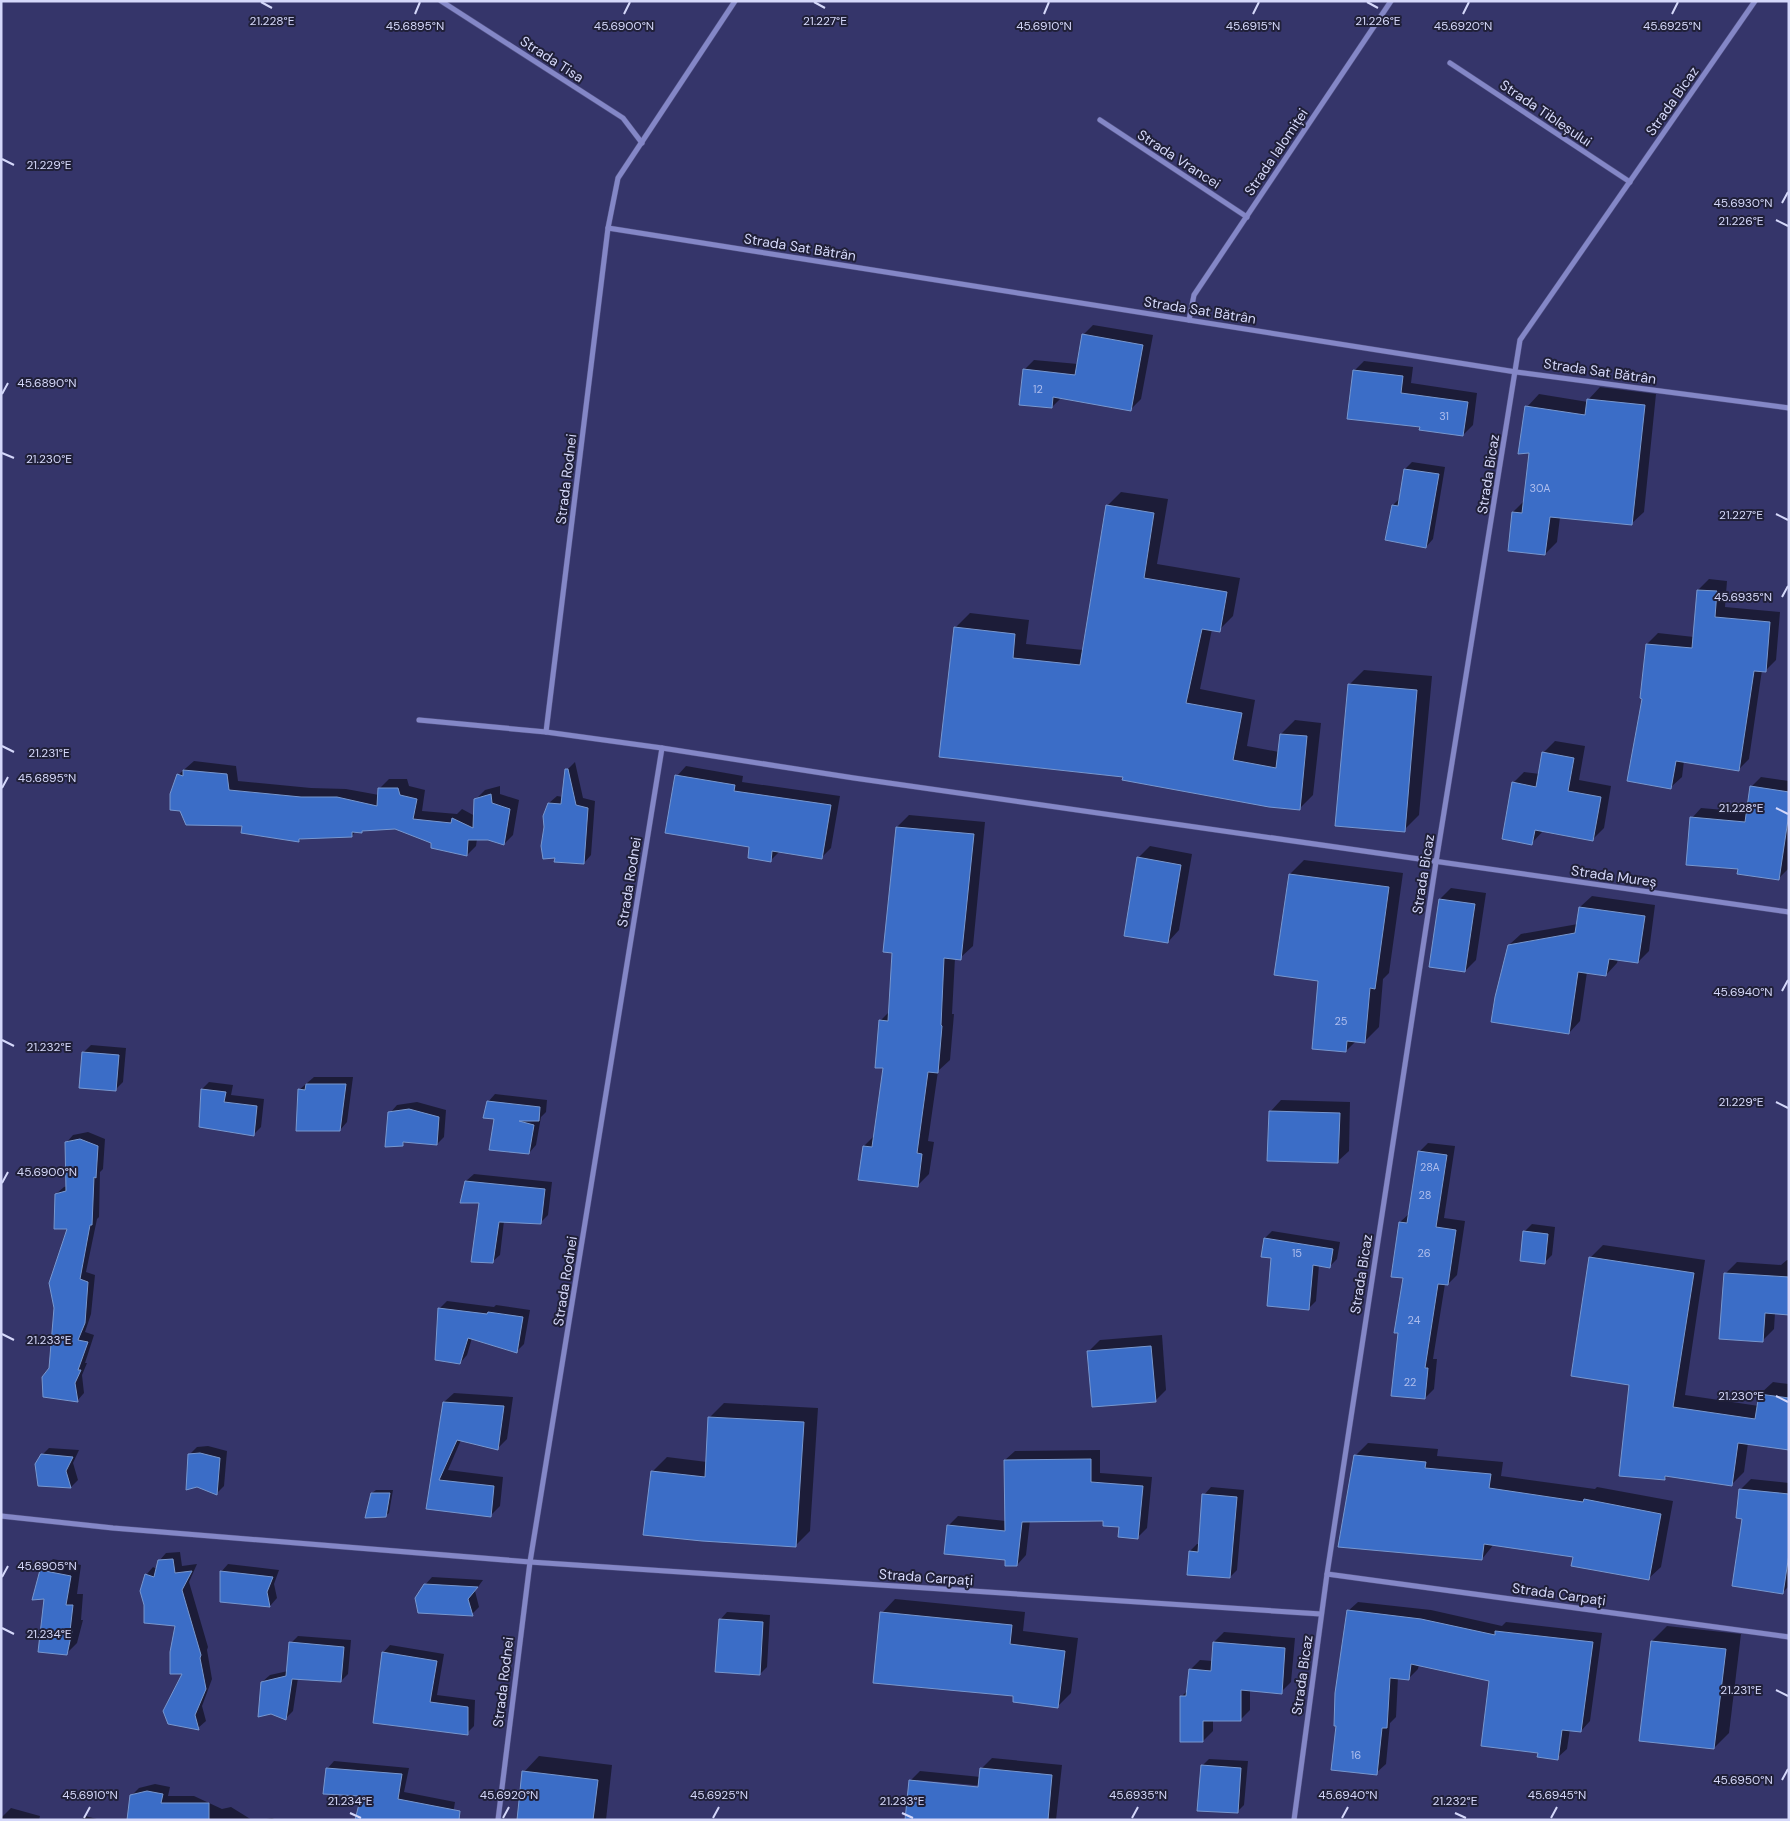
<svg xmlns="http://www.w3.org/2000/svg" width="1790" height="1821" font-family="'DM Sans',sans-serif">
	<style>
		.shadow { fill: #0007; fill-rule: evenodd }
		.building { fill: #3b6dc7; stroke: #7797cf }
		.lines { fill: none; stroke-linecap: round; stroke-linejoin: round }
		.minor-casing { stroke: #525284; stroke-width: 6 }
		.minor { stroke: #8487c7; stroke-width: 5 }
		.ticks { fill: none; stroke: #d5d8fa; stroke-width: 2 }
		.labels { text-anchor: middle; stroke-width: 4; stroke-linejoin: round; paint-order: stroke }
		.number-label { font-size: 11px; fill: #aebded }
		.street-label { font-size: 14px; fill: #d5d8fa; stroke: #202039 }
		.ticks-label { font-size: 12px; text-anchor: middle; fill: #d5d8fa; stroke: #202039; stroke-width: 4; stroke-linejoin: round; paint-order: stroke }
	</style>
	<rect width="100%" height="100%" fill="#35356a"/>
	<g class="shadow">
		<path d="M1093 325 1153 335 1141 399 1131 409 1061 398 1052 407 1024 370 1034 360 1078 364 1083 335Z"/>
		<path d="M1364 361 1413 367 1411 383 1477 393 1473 425 1463 435 1421 426 1354 371Z"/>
		<path d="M1600 387 1656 394 1644 512 1631 524 1560 517 1557 542 1545 554 1513 512 1524 501 1531 451 1527 407 1539 394 1588 402V400Z"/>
		<path d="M1412 462 1445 467 1433 539 1426 547 1393 505 1400 498 1405 469Z"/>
		<path d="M1121 492 1168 499 1157 564 1240 578 1233 616 1219 630 1212 629 1200 689 1255 700 1247 746 1279 752 1281 734 1295 720 1321 723 1313 795 1299 809 1124 776 955 628 970 613 1029 620 1026 644 1083 650 1107 506Z"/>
		<path d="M1709 579 1727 581 1725 607 1780 612 1776 660 1765 671 1762 670 1749 759 1739 769 1684 761 1682 777 1671 787 1643 697H1642L1647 644 1658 633 1694 637 1698 590Z"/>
		<path d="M1364 670 1432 676 1419 815 1404 830 1349 685Z"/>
		<path d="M1555 741 1585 746 1579 780 1611 786 1604 828 1592 840 1543 831 1531 844 1513 783 1524 772 1540 774 1544 752Z"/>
		<path d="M194 761 236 766 238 781 311 788 346 789 379 795 380 788 389 779H407L409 786 425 790 422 811 457 814 462 809 475 816 476 799 485 790 500 786V794L519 800 513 835 504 844 488 839H477L476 846 467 855 432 847 433 843 395 828 356 831 352 836 302 838 299 841 243 825 178 775Z"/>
		<path d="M575 762 583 798 595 801 591 855 584 863 549 803 557 796 563 797 567 770Z"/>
		<path d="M686 766 743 776 742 782 840 796 831 848 821 858 779 852 770 861 751 846 677 776Z"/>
		<path d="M1761 777 1789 781V868L1779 878 1692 818 1701 808 1747 812 1751 787Z"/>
		<path d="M909 815 985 822 973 946 960 958H955L952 1014H954L950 1060 938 1071 928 1141 934 1142 929 1174 917 1186 864 1146 875 1135 884 1067 880 1021 890 1011 897 827Z"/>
		<path d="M1150 846 1192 854 1179 930 1168 942 1138 858Z"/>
		<path d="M1304 860 1403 873 1389 973 1383 979 1379 1027 1364 1042 1356 1041 1346 1051 1320 980 1290 874Z"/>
		<path d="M1451 888 1486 893 1476 960 1465 971 1440 899Z"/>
		<path d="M1592 896 1655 905 1649 951 1638 962 1618 959 1617 963 1606 975 1587 972 1580 1021 1569 1033 1509 945 1521 934 1578 924 1580 907Z"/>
		<path d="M91 1045 126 1048 123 1082 116 1089 83 1053Z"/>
		<path d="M314 1077H353L347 1122 340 1130 299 1090Z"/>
		<path d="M209 1082 233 1085 231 1095 264 1099 261 1127 254 1134 202 1089Z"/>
		<path d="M495 1094 547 1100 546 1112 541 1117 536 1145 529 1153 495 1118 488 1102Z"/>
		<path d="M1281 1100 1350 1102 1349 1151 1337 1162 1270 1112Z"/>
		<path d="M417 1102 446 1110 444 1137 437 1144 406 1141 402 1145 390 1113 397 1105Z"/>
		<path d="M88 1132 105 1139 103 1169 100 1172 99 1217 97 1219 86 1272 95 1275 91 1314 85 1332 94 1335 85 1363H87L82 1375 84 1393 77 1401 50 1368 69 1228 56 1194 64 1187 68 1186 66 1143 73 1135Z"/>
		<path d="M1428 1143 1455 1146 1444 1218 1465 1221 1457 1275 1448 1284H1445L1433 1359H1437L1434 1389 1425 1398 1404 1277 1400 1222 1410 1213 1419 1152Z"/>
		<path d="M474 1174 552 1182 548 1215 540 1223 504 1221 500 1255 492 1262 480 1202 466 1181Z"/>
		<path d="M1532 1224 1555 1227 1552 1255 1545 1262 1525 1231Z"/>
		<path d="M1272 1231 1340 1242 1337 1259 1330 1266 1319 1265 1316 1301 1308 1309 1272 1257 1265 1238Z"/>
		<path d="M1603 1245 1705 1260 1685 1395 1759 1406 1760 1394 1773 1382 1789 1384V1449L1748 1443 1744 1472 1731 1485 1668 1475 1665 1479 1630 1384 1590 1258Z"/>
		<path d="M1787 1260H1789V1314L1775 1313 1774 1329 1763 1340 1721 1337 1726 1273 1737 1262 1781 1265Z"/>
		<path d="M447 1301 494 1307 496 1305 530 1310 524 1344 517 1351 472 1338 467 1355 460 1363 439 1309Z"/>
		<path d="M1162 1335 1166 1390 1155 1401 1088 1352 1100 1340Z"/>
		<path d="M454 1393 513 1397 507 1439 498 1448 461 1440 448 1470 503 1477 500 1506 490 1516 427 1507 444 1402Z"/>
		<path d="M724 1403 818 1408 810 1531 796 1545 652 1472 667 1457 707 1462 709 1418Z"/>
		<path d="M1368 1443 1438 1449 1437 1456 1503 1462 1501 1476 1595 1489 1597 1487 1673 1501 1661 1567 1648 1579 1575 1556 1494 1544 1482 1559 1355 1456Z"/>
		<path d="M208 1446 227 1451 224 1486 216 1494 197 1486 189 1455 197 1447Z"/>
		<path d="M49 1448 79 1450 73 1463 78 1480 71 1487 39 1485 42 1455Z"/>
		<path d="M1100 1450V1473L1152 1477 1147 1528 1138 1537 1121 1526 1105 1520H1030L1026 1555 1017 1565 948 1526 958 1516 1006 1521 1005 1460 1015 1451Z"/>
		<path d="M1751 1479 1789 1483V1586L1782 1593 1744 1518 1741 1489Z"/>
		<path d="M1211 1487 1244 1490 1237 1570 1230 1577 1190 1551 1197 1544H1199L1204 1495Z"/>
		<path d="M376 1490H393L389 1513 385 1516 372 1493Z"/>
		<path d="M180 1552 182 1566 197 1564 189 1582 208 1647 207 1650 212 1679 202 1706 206 1721 198 1728 184 1673 176 1625 146 1575 153 1567 157 1569 159 1561 166 1553Z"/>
		<path d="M53 1559 81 1565 77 1594H83L81 1620H83L77 1643 66 1654 45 1598 41 1571Z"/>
		<path d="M228 1564 279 1570 274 1584 277 1598 270 1606 221 1572Z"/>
		<path d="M432 1577 483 1580 475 1591 479 1607 472 1614 425 1585Z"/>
		<path d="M895 1599 1025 1612 1023 1631 1078 1638 1071 1693 1057 1707 1015 1695 882 1613Z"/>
		<path d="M1358 1602 1431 1610 1502 1626 1506 1622 1602 1633 1590 1721 1581 1731 1570 1729 1567 1749 1557 1758 1539 1752 1490 1680 1419 1664 1418 1669 1409 1678 1398 1677 1396 1717 1390 1723 1386 1764 1376 1773 1348 1611Z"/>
		<path d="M727 1612 770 1615 767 1667 760 1674 720 1620Z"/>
		<path d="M1667 1626 1741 1634 1729 1733 1714 1748 1652 1641Z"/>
		<path d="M1224 1632 1295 1638 1291 1682 1281 1692 1250 1690V1710L1240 1720H1213V1731L1203 1741 1182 1696 1188 1690 1190 1670 1200 1660 1213 1661 1214 1642Z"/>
		<path d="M298 1636 351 1640 348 1674 341 1681 298 1678 293 1711 286 1718 262 1682 270 1675 288 1671 291 1643Z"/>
		<path d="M390 1645 444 1654 437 1695 475 1700 474 1726 467 1733 374 1722 383 1653Z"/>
		<path d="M539 1756 612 1765 606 1820H518L524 1772Z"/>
		<path d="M992 1758 1062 1765 1056 1820H906L910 1781 920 1771 981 1777V1769ZM917 1780 985 1786 984 1789 917 1782Z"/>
		<path d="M1209 1759 1248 1761 1244 1805 1237 1812 1202 1766Z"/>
		<path d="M334 1761 409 1768 404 1792 455 1802 452 1820 363 1795 327 1769Z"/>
		<path d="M155 1784 170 1787 168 1796H194L222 1809 231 1807 252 1820H128L132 1795 139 1788Z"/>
		<path d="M11 1808 40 1816 39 1820H1L2 1817Z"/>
		<path d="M85 1816 97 1819 99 1820H81Z"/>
		<path d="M272 1818 276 1820H261Z"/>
	</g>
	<g class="building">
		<path d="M1082 334 1143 345 1131 411 1053 397 1052 408 1019 405 1023 369 1075 375Z"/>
		<path d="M1353 370 1403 376 1401 393 1468 402 1463 436 1419 430 1420 427 1347 419Z"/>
		<path d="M1587 399 1645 405 1632 525 1550 517 1545 555 1508 551 1512 512 1522 513 1529 453 1518 454 1525 406 1585 415Z"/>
		<path d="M1404 469 1439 474 1426 548 1385 540 1392 505 1398 506Z"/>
		<path d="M1106 505 1154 513 1144 578 1227 592 1220 632 1202 629 1186 703 1242 713 1233 760 1276 768 1280 734 1307 736 1300 810 1269 807 1122 780 1123 777 939 757 954 627 1015 634 1013 658 1080 665Z"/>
		<path d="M1697 590 1717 591 1715 617 1770 622 1766 672 1754 671 1739 771 1676 761 1671 789 1627 781 1642 699 1640 698 1646 644 1692 648Z"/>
		<path d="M1348 684 1417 690 1405 832 1335 826Z"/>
		<path d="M1542 752 1574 758 1568 791 1601 797 1593 841 1535 830 1532 845 1502 839 1512 782 1536 787Z"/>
		<path d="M565 769H568L576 805 588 808 584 864 554 862 555 858 543 859 541 846 544 827 543 816 548 803 561 804Z"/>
		<path d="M183 770 227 774 229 790 301 797H337L377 806 378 788H398L400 795 417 799 413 819 451 823 452 818 473 828 474 799 491 794 492 803 510 809 504 845 488 840H468L467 856 431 848V843L395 829 362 831V833L352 832V837L299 839V842L241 833 242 826 186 825 180 811 170 810V794L177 774 183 776Z"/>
		<path d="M675 775 735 785 734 791 831 805 822 859 772 851 771 862 748 858 749 847 665 833Z"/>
		<path d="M1750 786 1789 792V813L1779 880 1737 874 1738 869 1686 865 1690 817 1745 822Z"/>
		<path d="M896 827 974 834 961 960 944 958 941 1025 942 1026 938 1073 928 1072 917 1153 922 1154 918 1187 858 1180 863 1146 872 1147 883 1068H875L879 1020 888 1021 892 953 883 952Z"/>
		<path d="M1137 857 1181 865 1168 943 1124 936Z"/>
		<path d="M1289 874 1389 887 1375 989 1370 988 1365 1043 1347 1041 1346 1052 1312 1049 1318 981 1274 975Z"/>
		<path d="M1439 899 1475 904 1465 972 1429 967Z"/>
		<path d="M1579 907 1645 916 1638 963 1609 959 1606 976 1578 972 1569 1034 1491 1022 1495 997 1508 945 1575 933Z"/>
		<path d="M82 1052 119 1055 116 1091 79 1088Z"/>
		<path d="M306 1084H346L340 1131H296L298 1089 305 1090Z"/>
		<path d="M201 1089 226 1092 224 1102 257 1106 254 1136 199 1127Z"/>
		<path d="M487 1101 540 1107 539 1121H519L534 1125 529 1154 489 1150 494 1119 483 1118Z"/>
		<path d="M409 1109 439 1117 437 1145 403 1142V1146L385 1147 388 1112Z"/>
		<path d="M1269 1111 1340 1113 1338 1163 1267 1161Z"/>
		<path d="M80 1139 98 1146 96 1178 94 1177 92 1225H90L80 1279 88 1282 85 1323 78 1340 88 1342 78 1370H81L75 1383 78 1402 43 1397 42 1377 49 1368 54 1308 49 1283 67 1229H54L55 1194 66 1191 65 1142Z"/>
		<path d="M1418 1151 1447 1155 1436 1227 1456 1230 1448 1285 1438 1284 1425 1368H1428L1425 1399 1391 1396 1398 1333H1394L1403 1278 1391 1277 1399 1222 1407 1223Z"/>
		<path d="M465 1181 545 1189 541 1224 499 1222 493 1263 471 1262 479 1203H460Z"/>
		<path d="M1523 1231 1548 1234 1545 1264 1520 1261Z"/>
		<path d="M1264 1238 1333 1249 1330 1268 1313 1265 1309 1310 1267 1306 1271 1258 1261 1257Z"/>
		<path d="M1589 1257 1694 1273 1673 1407 1755 1419 1759 1394 1789 1398V1450L1738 1443 1732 1486 1665 1476V1480L1619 1476 1629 1385 1571 1376Z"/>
		<path d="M1724 1273 1789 1277V1315L1765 1313 1763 1342 1719 1339Z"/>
		<path d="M438 1308 487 1314 488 1312 523 1317 517 1353 468 1338 460 1364 435 1360Z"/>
		<path d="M1151 1346 1156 1402 1092 1407 1087 1351Z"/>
		<path d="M443 1402 504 1406 498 1450 457 1440 439 1480 494 1486 491 1517 426 1509Z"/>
		<path d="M708 1417 804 1422 796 1547 702 1541 643 1535 651 1471 705 1477Z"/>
		<path d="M200 1453 220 1458 217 1495 197 1487 186 1490 188 1454Z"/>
		<path d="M41 1454 73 1457 66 1471 71 1488 38 1486 35 1464Z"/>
		<path d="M1354 1455 1426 1462 1425 1468 1491 1474 1489 1488 1583 1502 1584 1499 1661 1514 1649 1580 1571 1566 1573 1557 1484 1544 1482 1560 1338 1547Z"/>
		<path d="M1091 1459V1482L1143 1486 1138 1539 1118 1537 1119 1527 1103 1526V1521L1022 1522 1017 1566H1005V1560L944 1554 947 1525 1005 1531 1004 1460Z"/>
		<path d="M1739 1489 1789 1494V1554L1783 1594 1732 1586 1742 1519 1736 1518Z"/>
		<path d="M371 1493H390L386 1517 365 1518Z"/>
		<path d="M1202 1494 1237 1497 1230 1578 1187 1575 1189 1551 1198 1552Z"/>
		<path d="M173 1559 175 1573 192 1571 182 1590 201 1655 200 1658 206 1689 195 1715 199 1730 168 1724 163 1711 182 1674H170V1652L175 1626 144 1623V1605L140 1591 145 1574 154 1577 158 1560Z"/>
		<path d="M40 1570 71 1576 66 1605H73L70 1631H72L67 1655 38 1652 44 1599 32 1600Z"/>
		<path d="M220 1571 273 1577 267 1592 270 1607 220 1602Z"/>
		<path d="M424 1584 478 1587 468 1599 473 1616 418 1613 415 1598Z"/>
		<path d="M1347 1610 1421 1619 1495 1635V1631L1593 1642 1581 1732 1562 1730 1558 1760 1537 1757 1538 1753 1481 1746 1489 1681 1411 1664 1409 1680 1390 1678 1387 1728H1382L1377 1775 1331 1770 1336 1726H1334L1335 1693Z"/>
		<path d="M880 1612 1012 1625 1010 1644 1065 1651 1058 1708 1013 1702V1696L873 1683Z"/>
		<path d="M719 1619 763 1622 760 1675 715 1672Z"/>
		<path d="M1651 1641 1726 1649 1714 1749 1639 1741Z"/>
		<path d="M289 1642 344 1647 341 1682 292 1679 286 1720 271 1714 258 1717 261 1682 286 1676Z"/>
		<path d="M1213 1642 1285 1648 1282 1694 1241 1690V1721H1203V1742H1180V1696H1186L1189 1669 1211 1671Z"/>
		<path d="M382 1652 437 1661 430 1702 468 1707V1735L373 1723Z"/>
		<path d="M1201 1765 1241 1768 1238 1813 1197 1811Z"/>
		<path d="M326 1768 402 1774 398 1799 460 1811 459 1820H355L361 1796 323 1794Z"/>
		<path d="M980 1768 1052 1775 1048 1820H905L909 1780 978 1787Z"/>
		<path d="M522 1771 598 1780 593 1820H517Z"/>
		<path d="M147 1791 163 1794 161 1803H209V1820H127L130 1795Z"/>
	</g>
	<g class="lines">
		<g class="minor-casing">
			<g id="minor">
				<path d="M441 1 623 118 642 143"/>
				<path d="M1450 63 1630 182"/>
				<path d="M1100 120 1247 217"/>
				<path d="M608 228 1516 372 1789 408"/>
				<path d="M1189 320 1194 295 1391 1"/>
				<path d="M419 720 546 732 662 748 854 778 1789 912"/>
				<path d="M546 732 608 228 618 178 735 1"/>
				<path d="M1 1516 113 1528 530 1562 1321 1614"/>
				<path d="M1327 1574 1789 1637"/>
				<path d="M498 1820 530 1562 662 748"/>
				<path d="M1294 1820 1327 1574 1436 862 1520 340 1755 1"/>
			</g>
		</g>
		<use href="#minor" class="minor"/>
	</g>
	<path class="ticks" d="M261 2 272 8M814 2 825 8M1367 2 1378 8M415 14 420 2M624 14 630 2M1044 14 1049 2M1253 14 1259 2M1463 14 1469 2M1672 14 1678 2M2 159 14 165M1782 203 1788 192M1776 220 1788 226M2 394 8 383M2 453 14 458M1776 514 1788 520M1782 597 1788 586M2 746 14 752M2 788 8 777M1776 808 1788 814M1782 991 1788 980M2 1040 14 1046M1776 1102 1788 1108M2 1183 8 1172M2 1334 14 1340M1776 1396 1788 1402M2 1577 8 1566M2 1628 14 1634M1776 1690 1788 1696M1782 1780 1788 1769M350 1813 361 1818M902 1813 913 1818M1455 1813 1466 1818M84 1818 90 1807M503 1818 509 1807M713 1818 719 1807M1132 1818 1138 1807M1342 1818 1348 1807M1551 1818 1557 1807"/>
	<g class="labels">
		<g class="number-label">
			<text x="1038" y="393">12</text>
			<text x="1444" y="420">31</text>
			<text x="1540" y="492">30A</text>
			<text x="1341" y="1025">25</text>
			<text x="1430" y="1171">28A</text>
			<text x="1425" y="1199">28</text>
			<text x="1297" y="1257">15</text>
			<text x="1424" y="1257">26</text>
			<text x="1414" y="1324">24</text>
			<text x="1410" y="1386">22</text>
			<text x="1356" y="1759">16</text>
		</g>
		<g class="street-label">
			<text transform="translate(552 59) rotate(33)" y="5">Strada Tisa</text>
			<text transform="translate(1672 101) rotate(-55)" y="5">Strada Bicaz</text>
			<text transform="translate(1546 113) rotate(34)" y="5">Strada Tibleșului</text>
			<text transform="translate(1276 152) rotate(-56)" y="5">Strada Ialomiței</text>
			<text transform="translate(1179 159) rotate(33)" y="5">Strada Vrancei</text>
			<text transform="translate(800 247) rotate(9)" y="5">Strada Sat Bătrân</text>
			<text transform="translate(1200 310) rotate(9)" y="5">Strada Sat Bătrân</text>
			<text transform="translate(1600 371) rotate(8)" y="5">Strada Sat Bătrân</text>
			<text transform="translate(1488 474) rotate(-81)" y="5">Strada Bicaz</text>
			<text transform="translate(566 479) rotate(-83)" y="5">Strada Rodnei</text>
			<text transform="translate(1423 874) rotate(-81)" y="5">Strada Bicaz</text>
			<text transform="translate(1614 876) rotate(8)" y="5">Strada Mureș</text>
			<text transform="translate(629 882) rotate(-81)" y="5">Strada Rodnei</text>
			<text transform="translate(1361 1274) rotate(-81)" y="5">Strada Bicaz</text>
			<text transform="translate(565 1281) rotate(-81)" y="5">Strada Rodnei</text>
			<text transform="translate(926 1577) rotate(4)" y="5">Strada Carpați</text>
			<text transform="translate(1559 1594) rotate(8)" y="5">Strada Carpați</text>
			<text transform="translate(1302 1675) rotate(-82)" y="5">Strada Bicaz</text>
			<text transform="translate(503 1682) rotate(-83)" y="5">Strada Rodnei</text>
		</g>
	</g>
	<g class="ticks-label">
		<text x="825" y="25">21.227°E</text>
		<text x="1378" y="25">21.226°E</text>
		<text x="272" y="25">21.228°E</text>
		<text x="415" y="30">45.6895°N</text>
		<text x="624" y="30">45.6900°N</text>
		<text x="1044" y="30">45.6910°N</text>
		<text x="1253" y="30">45.6915°N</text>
		<text x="1463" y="30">45.6920°N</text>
		<text x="1672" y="30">45.6925°N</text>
		<text x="49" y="169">21.229°E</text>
		<text x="1743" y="207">45.6930°N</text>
		<text x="1741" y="225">21.226°E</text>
		<text x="47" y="387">45.6890°N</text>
		<text x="49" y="463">21.230°E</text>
		<text x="1741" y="519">21.227°E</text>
		<text x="1743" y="601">45.6935°N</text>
		<text x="49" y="757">21.231°E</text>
		<text x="47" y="782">45.6895°N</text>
		<text x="1741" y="812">21.228°E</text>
		<text x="1743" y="996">45.6940°N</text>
		<text x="49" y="1051">21.232°E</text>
		<text x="1741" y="1106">21.229°E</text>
		<text x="47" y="1176">45.6900°N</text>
		<text x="49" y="1344">21.233°E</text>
		<text x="1741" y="1400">21.230°E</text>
		<text x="47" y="1570">45.6905°N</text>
		<text x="49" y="1638">21.234°E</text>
		<text x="1741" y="1694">21.231°E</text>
		<text x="1743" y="1784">45.6950°N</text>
		<text x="90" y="1799">45.6910°N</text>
		<text x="509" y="1799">45.6920°N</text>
		<text x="719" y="1799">45.6925°N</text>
		<text x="1138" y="1799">45.6935°N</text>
		<text x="1348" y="1799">45.6940°N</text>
		<text x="1557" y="1799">45.6945°N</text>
		<text x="350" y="1805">21.234°E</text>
		<text x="902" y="1805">21.233°E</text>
		<text x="1455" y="1805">21.232°E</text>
	</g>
	<rect width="1790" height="1821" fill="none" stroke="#d5d8fa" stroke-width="5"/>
</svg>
